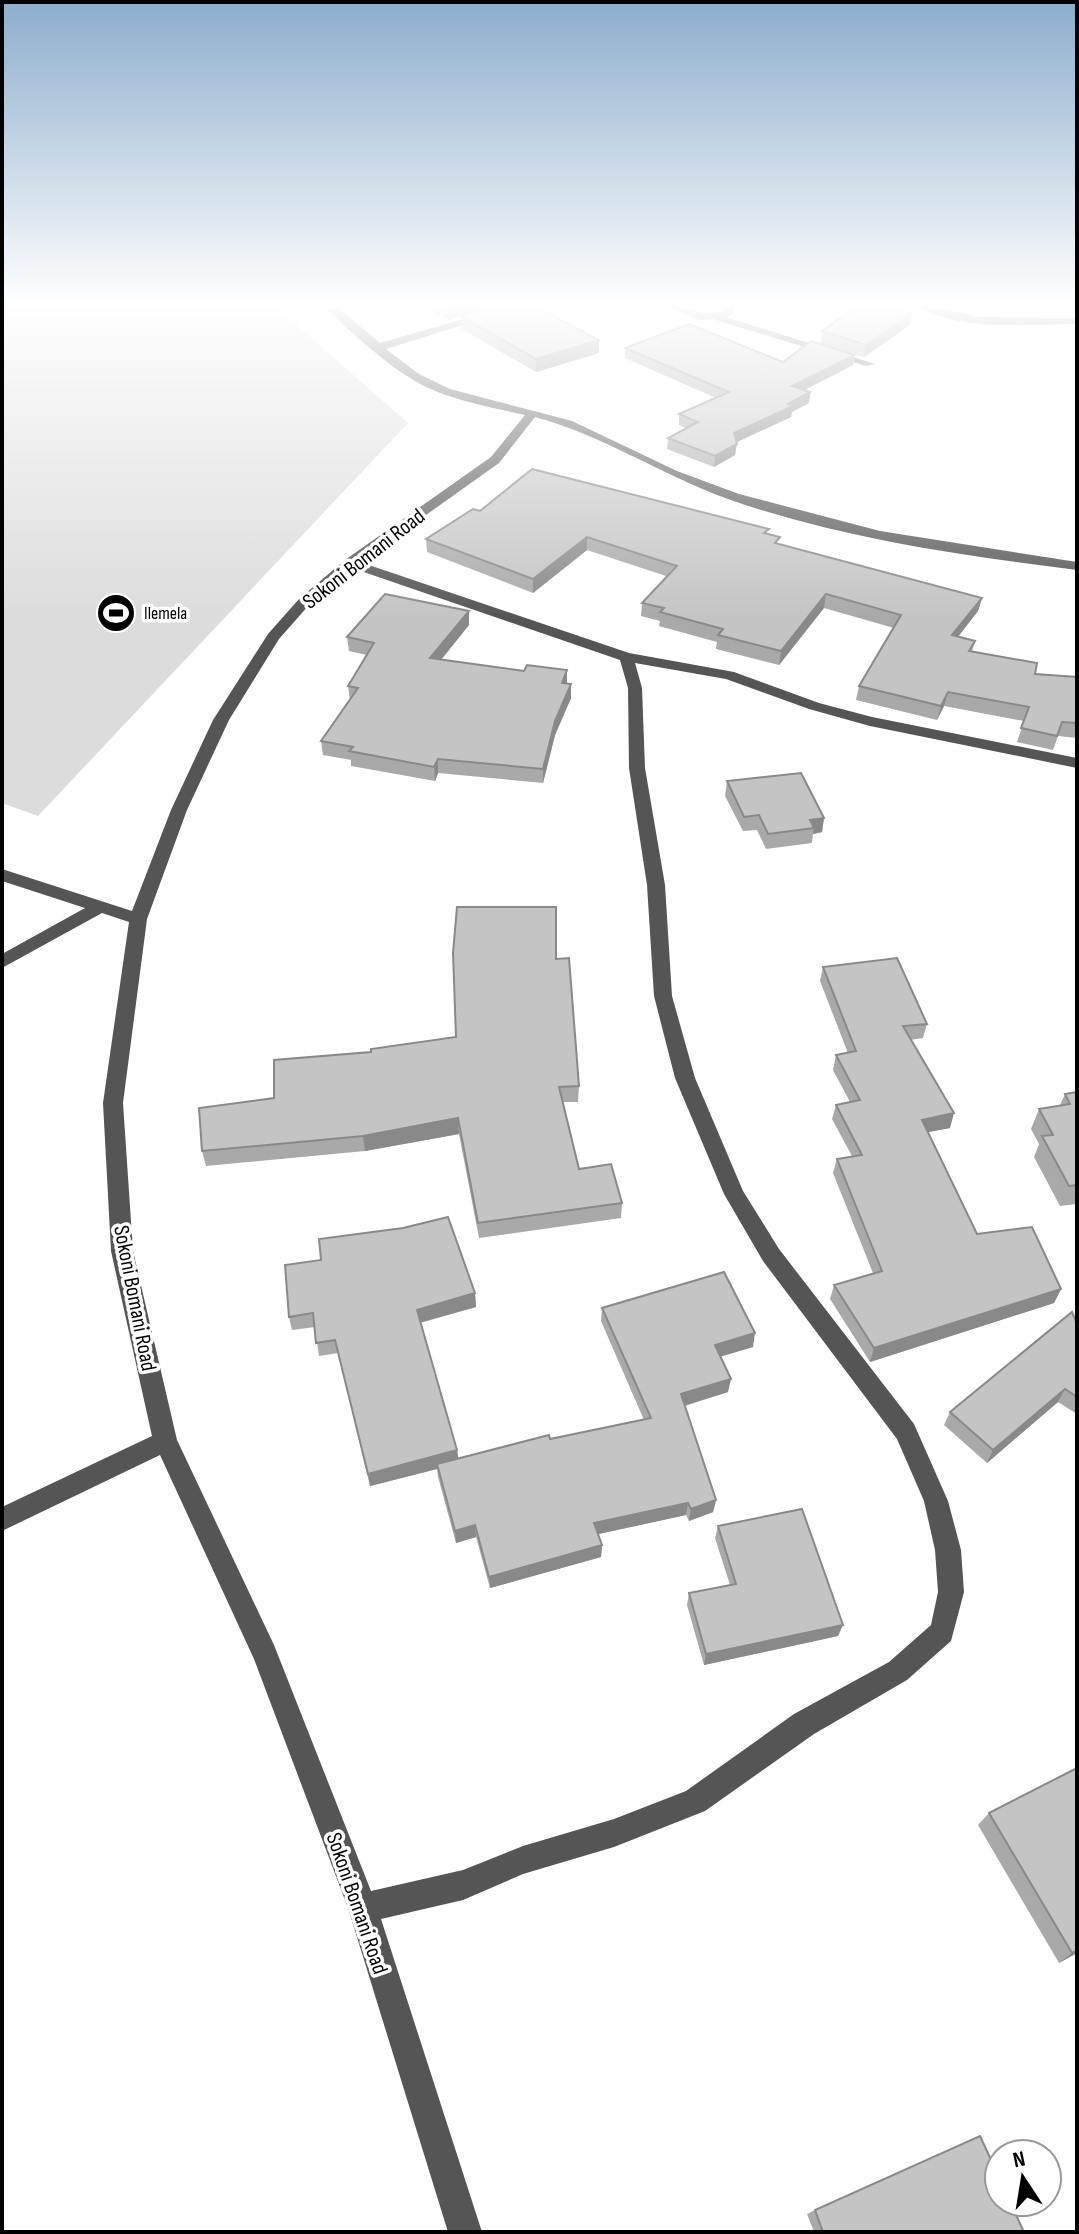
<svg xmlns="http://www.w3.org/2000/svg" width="1079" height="2234" font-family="'Sofia Sans Condensed',sans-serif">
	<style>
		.green { fill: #dcdcdc }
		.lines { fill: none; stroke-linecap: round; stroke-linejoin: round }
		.minor { fill: #555; fill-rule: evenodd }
		.wall { fill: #a9a9a9 }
		.shaded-wall { fill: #898989 }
		.building { fill: #c4c4c4; stroke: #898989; stroke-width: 2 }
		.labels { text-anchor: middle; stroke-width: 7; stroke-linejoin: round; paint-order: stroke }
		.far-poi-label { font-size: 18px; fill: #000; stroke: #fff; text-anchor: start }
		.street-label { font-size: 22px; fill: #000; stroke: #fff }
	</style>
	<rect width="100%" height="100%" fill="#fff"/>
	<path class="green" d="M2 306H275L408 423 38 816 2 803Z"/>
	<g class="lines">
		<g class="minor">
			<path d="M324 306H336L380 343 508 306H524L386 349 419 374 450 389 572 421 677 471 739 494 880 531 1077 562V570C959 555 838 538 725 498 660 474 600 434 535 417L499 463 360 562 629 653 734 672 819 703 872 717 1077 758V768L870 726 809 709 726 679 635 663 642 688 645 768 665 885 672 996 695 1078 743 1191 779 1249 914 1424 948 1501 961 1550 964 1592 951 1641 907 1680 814 1734 705 1811 614 1847 523 1874 463 1900 381 1919 482 2232H448L348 1908 254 1659 160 1455 2 1531V1507L152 1436 111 1251 103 1103 129 922 102 913 2 968V954L85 908 2 881V869L132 911 171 810 213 720 268 634 299 599 345 560 491 457 525 415C491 407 455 401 424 386 391 369 351 333 324 306ZM352 568 620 660 628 688 629 768 647 885 654 996 675 1078 724 1194 763 1261 897 1439 924 1501 935 1550 938 1592 931 1625 889 1662 794 1714 686 1791 614 1819 523 1846 463 1870 371 1891 274 1645 177 1440 133 1251 123 1103 147 919 187 810 229 720 279 639 309 605Z"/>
			<path d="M664 306C690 306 697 316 724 311L726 306H736L732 315 726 317 875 364 866 366 713 319 700 320Z"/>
			<path d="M919 306H934L980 317 1077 318V324C1032 324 957 332 919 306Z"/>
		</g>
	</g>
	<g class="wall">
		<path d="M423 306H535L599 340V353L536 372 462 329 461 316 448 320Z"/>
		<path d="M910 325 864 357 821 344 822 331Z"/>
		<path d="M625 348 783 362 855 355 853 365 804 390 810 392 809 403 792 412 791 417 736 442 735 455 714 467 667 449 668 438 686 428 679 425V414L716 398 625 358Z"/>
		<path d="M480 511 768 534 779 544 982 598 978 611 958 637 975 641 972 652 1035 674 1077 677V738L1058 736 1053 750 1017 742 1024 721 944 706 937 720 856 700 859 686 894 628 824 608 779 665 716 649 717 642 659 626 660 621 641 616 642 603 666 576 587 550 533 593 427 552 426 539Z"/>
		<path d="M469 611V625L441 660 524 671 567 670V683L571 698 555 735 543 783 438 773 435 781 351 766V760L323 755 321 741 350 700 348 686 367 655 349 651 347 637Z"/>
		<path d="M727 781 824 818 822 832 813 834 812 843 766 849 757 830 743 831 725 796Z"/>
		<path d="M823 967 927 1024 923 1038 910 1040 950 1128 928 1132 977 1234 1061 1289 1054 1303 870 1362 830 1299 834 1285 873 1273 833 1173 837 1159 852 1156 832 1119 836 1105 850 1102 833 1070 836 1055 848 1053 820 981Z"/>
		<path d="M456 1037 579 1086 578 1102H563L579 1169 622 1203 621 1218 479 1238 459 1134 365 1151 206 1166 202 1151 274 1098 371 1052Z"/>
		<path d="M1077 1092V1204L1060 1206 1034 1157 1039 1144 1031 1129 1039 1109 1060 1105 1065 1094Z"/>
		<path d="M475 1293 476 1307 420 1323 457 1450 458 1458 644 1420 601 1321 602 1308 753 1347 720 1356 728 1392 685 1406 716 1500 713 1512 689 1521 686 1515 598 1534 602 1545 601 1557 490 1588 476 1537 456 1543 438 1477 437 1469 370 1486 338 1353 319 1356 315 1327 292 1330 289 1317Z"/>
		<path d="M1077 1324V1414L1058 1402 987 1463 944 1425 950 1412Z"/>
		<path d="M718 1526 838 1636 704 1665 687 1605 689 1593 730 1585 715 1538Z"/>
		<path d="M1077 1768V1953L1059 1963 978 1825 989 1813Z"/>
		<path d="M815 2210 1024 2232H814L807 2214Z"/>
	</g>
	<g class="shaded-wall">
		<path d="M460 306H497L448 320 447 310Z"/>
		<path d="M912 313 910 325 864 357 866 345Z"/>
		<path d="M599 340V353L536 372V359Z"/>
		<path d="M855 355 853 365 791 397 792 386Z"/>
		<path d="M810 392 809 403 792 412 791 417 733 444 734 433Z"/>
		<path d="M737 444 735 455 714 467 715 456Z"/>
		<path d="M587 537V550L533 593V579Z"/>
		<path d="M826 594 824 608 779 665 781 651Z"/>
		<path d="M982 598 978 611 948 649 952 635Z"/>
		<path d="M469 611V625L431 672 430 658Z"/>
		<path d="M567 670V684L562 683Z"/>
		<path d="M571 684V698L555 735 543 783V769L555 721Z"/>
		<path d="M948 692 944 706 937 720 941 706Z"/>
		<path d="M438 759V773L435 781 434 767Z"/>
		<path d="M824 818 822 832 813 834 814 828 810 820Z"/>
		<path d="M954 1113 950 1128 918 1134 922 1120Z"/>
		<path d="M458 1118 459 1134 365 1151 363 1136Z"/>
		<path d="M1061 1289 1054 1303 870 1362 874 1348Z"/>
		<path d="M475 1293 476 1307 418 1323 417 1310Z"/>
		<path d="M755 1333 753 1347 713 1359 715 1345Z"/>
		<path d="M731 1379 728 1392 679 1407 681 1394Z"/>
		<path d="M1065 1389 1058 1402 987 1463 993 1450Z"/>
		<path d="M457 1450 459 1463 437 1464V1469L370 1486 368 1474Z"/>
		<path d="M716 1500 713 1512 689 1521 691 1509Z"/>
		<path d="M688 1503 686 1515 594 1535V1523Z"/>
		<path d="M475 1525 476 1537 456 1543 455 1531Z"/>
		<path d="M602 1545 601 1557 490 1588 489 1577Z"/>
		<path d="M843 1625 838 1636 704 1665 706 1654Z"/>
		<path d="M1077 1950V1953L1059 1963 1072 1953Z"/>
	</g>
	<g class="building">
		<path d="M441 306H460L447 310Z"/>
		<path d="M494 306H535L599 340 536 359 461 316Z"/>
		<path d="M857 306H884L912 313 866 345 822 331Z"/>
		<path d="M689 324 783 362 811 341 855 355 792 386 810 392 788 404 793 406 734 433 737 444 715 456 668 438 698 422 679 414 729 392 625 348Z"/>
		<path d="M532 469 769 529 764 533 780 537 775 543 982 598 952 635 975 641 969 651 1037 663 1035 674 1077 677V723L1062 722 1057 736 1021 728 1029 707 948 692 941 706 859 686 901 615 826 594 781 651 718 635 723 629 660 612 664 608 642 603 677 566 587 537 533 579 426 539 473 509 480 511Z"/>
		<path d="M385 594 469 611 430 658 524 671 527 665 567 670 562 683 571 684 555 721 543 769 438 759 434 767 349 751 353 747 321 741 358 688 348 686 374 643 347 637Z"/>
		<path d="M801 773 824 818 810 820 814 828 768 834 759 815 744 817 727 781Z"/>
		<path d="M457 907H556V959L569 958 579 1086 559 1087 579 1169 611 1164 622 1203 478 1223 458 1118 363 1136 202 1151 199 1108 274 1098V1060L371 1052V1049L456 1037 453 953Z"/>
		<path d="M897 958 927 1024 903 1026 954 1113 922 1120 977 1234 1032 1227 1061 1289 874 1348 834 1285 882 1271 837 1159 862 1155 836 1105 860 1100 836 1055 856 1051 823 967Z"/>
		<path d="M1077 1092V1185L1069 1186 1042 1136 1053 1135 1039 1109 1070 1104 1065 1094Z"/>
		<path d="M448 1217 475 1293 417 1310 457 1450 368 1474 335 1340 316 1343 313 1313 289 1317 285 1265 321 1260 319 1239 403 1228Z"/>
		<path d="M724 1272 755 1333 715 1345 731 1379 681 1394 716 1500 691 1509 688 1503 594 1523 602 1545 489 1577 475 1525 455 1531 437 1464 549 1435 550 1439 651 1418 602 1308Z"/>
		<path d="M1072 1312 1077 1324V1397L1065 1389 993 1450 950 1412Z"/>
		<path d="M802 1509 843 1625 706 1654 689 1593 736 1584 718 1526Z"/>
		<path d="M1077 1768V1950L1072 1953 989 1813Z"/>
		<path d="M980 2136 999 2177V2202H1010L1024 2232H823L815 2210Z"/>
	</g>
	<linearGradient id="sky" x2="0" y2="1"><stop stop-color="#8cadcc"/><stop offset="0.49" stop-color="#fff"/><stop offset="1" stop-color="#fff" stop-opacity="0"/></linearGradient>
	<rect width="1079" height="619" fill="url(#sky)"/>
	<defs>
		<g id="stadium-disc" transform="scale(2)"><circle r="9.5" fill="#000" stroke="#fff"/><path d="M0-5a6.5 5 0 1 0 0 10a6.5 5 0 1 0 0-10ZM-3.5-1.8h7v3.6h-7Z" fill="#fff"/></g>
	</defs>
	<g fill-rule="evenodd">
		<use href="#stadium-disc" x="116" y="613"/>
	</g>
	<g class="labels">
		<g class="far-poi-label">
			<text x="144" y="619">Ilemela</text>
		</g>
		<g class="street-label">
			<text transform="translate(363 558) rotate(-38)" y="8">Sokoni Bomani Road</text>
			<text transform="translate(136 1298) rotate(79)" y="8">Sokoni Bomani Road</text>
			<text transform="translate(358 1903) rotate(71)" y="8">Sokoni Bomani Road</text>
		</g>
	</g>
	<rect width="1079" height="2234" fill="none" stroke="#000000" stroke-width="8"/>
	<g transform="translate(1023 2178) rotate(348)"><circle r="38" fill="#ffffff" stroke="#999999" stroke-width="2"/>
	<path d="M0-6L14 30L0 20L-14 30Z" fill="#000000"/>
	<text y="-12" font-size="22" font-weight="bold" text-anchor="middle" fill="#000000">N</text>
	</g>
</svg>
